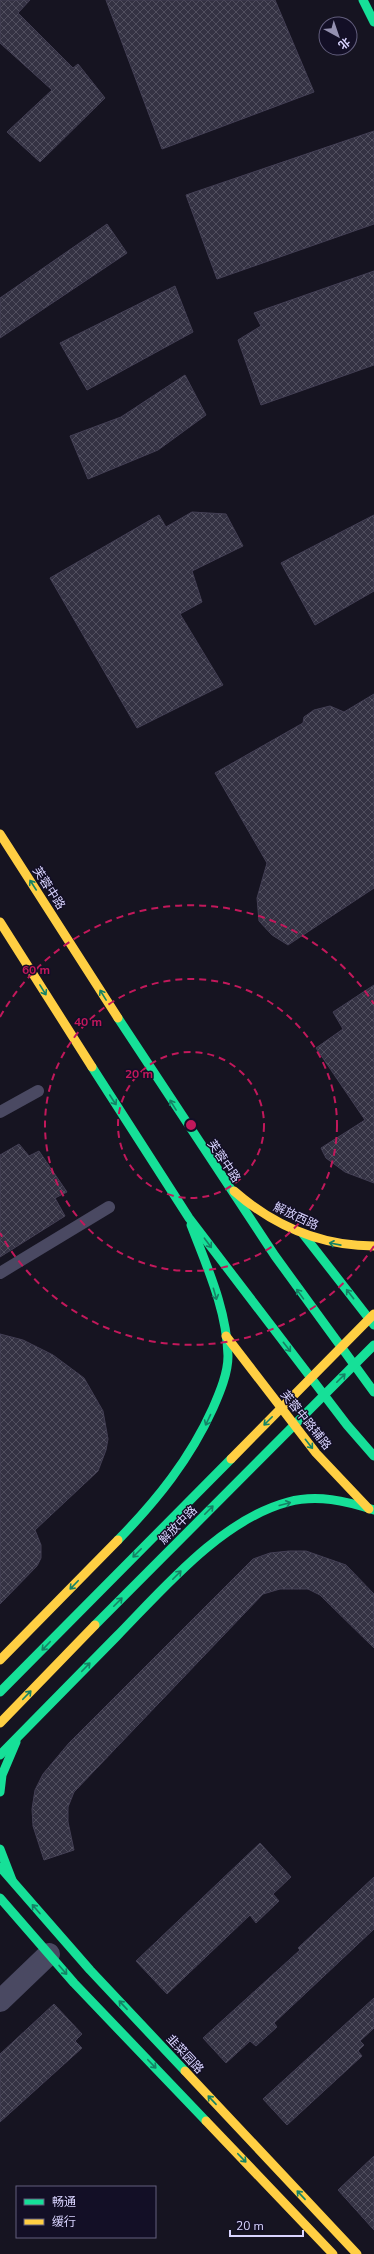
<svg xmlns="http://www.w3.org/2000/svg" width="374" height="2254" font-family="'Nunito Sans','Noto Sans SC',sans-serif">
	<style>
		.building { fill: url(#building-cross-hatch); stroke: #433f54 }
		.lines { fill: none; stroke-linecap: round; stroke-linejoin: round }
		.lane { stroke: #4a4962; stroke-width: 12 }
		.street { stroke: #4a4962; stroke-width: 22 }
		.fast { stroke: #16e098; stroke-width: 9 }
		.slow { stroke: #ffcf43; stroke-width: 9 }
		.oneway { stroke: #158265 }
		.ring { fill: none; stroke: #c2185b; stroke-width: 2; stroke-dasharray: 7 5 }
		.labels { text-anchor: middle; stroke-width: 3; stroke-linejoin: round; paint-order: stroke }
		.street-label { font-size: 12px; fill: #d9d4ff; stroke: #130f26 }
		.centre { fill: #c2185b; stroke: #130f26; stroke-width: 2 }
		.ring-label { font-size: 12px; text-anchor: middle; font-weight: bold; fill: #c2185b; stroke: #130f26; stroke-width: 3; stroke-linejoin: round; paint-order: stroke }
	</style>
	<defs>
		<pattern id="building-cross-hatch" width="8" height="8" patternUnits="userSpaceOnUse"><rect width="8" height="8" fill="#343243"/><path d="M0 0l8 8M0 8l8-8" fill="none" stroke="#514f5f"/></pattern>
	</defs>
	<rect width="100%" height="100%" fill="#161421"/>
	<g class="building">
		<path d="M0 0H30L18 13 73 68 78 64 105 98 40 162 7 132 52 90 0 43Z"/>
		<path d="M106 0H275L314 92 162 149Z"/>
		<path d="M374 131V224L217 279 186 195Z"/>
		<path d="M107 224 127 253 0 338V298Z"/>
		<path d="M374 271V365L261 405 238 340 261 326 254 313Z"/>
		<path d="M175 286 193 332 87 390 60 343Z"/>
		<path d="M185 375 206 415 158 450 88 479 70 436 121 417Z"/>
		<path d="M192 512 226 514 243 546 192 571 202 602 180 614 223 685 137 728 50 578 159 515 166 527Z"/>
		<path d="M374 515V591L315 625 281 563Z"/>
		<path d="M374 694V888L288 945 272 935 259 921 257 898 267 863 215 773 303 723 304 717 314 710 330 706 344 712Z"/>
		<path d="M374 985V1183L345 1172 326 1158 321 1148 365 1120 316 1048 343 1029 333 1012Z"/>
		<path d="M19 1144 29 1156 39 1151 67 1192 55 1198 65 1216 0 1257V1155Z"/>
		<path d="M0 1334 23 1340 53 1355 84 1378 103 1411 108 1439 106 1450 98 1471 35 1530 41 1545V1558L37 1566 0 1604Z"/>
		<path d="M289 1551H306L346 1565 374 1594V1648L320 1595 308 1589H280L263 1594 74 1792 68 1807V1822L74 1850 44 1860 33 1826 32 1809 35 1790 43 1774 69 1743 253 1559 270 1553Z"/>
		<path d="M260 1843 291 1877 273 1894 279 1901 256 1923 250 1915 167 1994 136 1961Z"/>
		<path d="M374 1877V1929L274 2023 277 2027 256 2046 250 2041 226 2063 203 2038 300 1950 298 1948Z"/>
		<path d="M374 1998V2028L360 2041 364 2045 358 2051 362 2056 287 2125 263 2099Z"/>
		<path d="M54 2004 82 2034 75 2041 82 2048 0 2122V2054Z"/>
		<path d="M374 2156V2230L338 2190Z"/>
	</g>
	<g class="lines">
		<g class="lane">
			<path d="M0 1112 38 1091"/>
			<path d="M0 1273 109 1207"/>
		</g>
		<path class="street" d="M0 2001 49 1954"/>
		<g class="fast">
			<path d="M363 0 374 22"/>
			<path d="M118 1018 275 1256 374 1392"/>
			<path d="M92 1067 189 1218 347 1425 374 1456"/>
			<path d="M303 1234 374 1325"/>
			<path d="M118 1540C157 1500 190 1459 213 1408 220 1392 228 1373 228 1356 227 1310 207 1267 191 1225"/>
			<path d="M95 1625 374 1345"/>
			<path d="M0 1692 231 1459"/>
			<path d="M0 1755C39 1715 78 1676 117 1636 164 1588 221 1520 288 1502 317 1494 346 1501 374 1510"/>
			<path d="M0 1792 2 1775 16 1742"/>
			<path d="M0 1849 12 1880"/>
			<path d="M0 1867 90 1970 185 2071"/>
			<path d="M0 1898 74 1983 206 2121"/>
		</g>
		<g class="slow">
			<path d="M0 834 118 1018"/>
			<path d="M0 922 92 1067"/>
			<path d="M234 1191C274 1226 320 1246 374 1246"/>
			<path d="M226 1336 316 1453 369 1509"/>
			<path d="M231 1459 374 1314"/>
			<path d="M0 1660 118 1540"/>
			<path d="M0 1723 95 1625"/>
			<path d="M185 2071 357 2254"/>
			<path d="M206 2121 333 2254"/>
		</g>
	</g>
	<defs><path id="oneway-shaft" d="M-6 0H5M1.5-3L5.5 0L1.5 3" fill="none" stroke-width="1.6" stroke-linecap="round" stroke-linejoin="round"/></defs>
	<g class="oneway">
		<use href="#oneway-shaft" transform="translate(33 885) rotate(-123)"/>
		<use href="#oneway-shaft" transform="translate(43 990) rotate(58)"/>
		<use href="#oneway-shaft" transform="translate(103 995) rotate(-122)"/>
		<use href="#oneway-shaft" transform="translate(113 1100) rotate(57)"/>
		<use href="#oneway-shaft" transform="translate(173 1105) rotate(-122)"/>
		<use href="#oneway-shaft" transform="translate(208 1243) rotate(53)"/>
		<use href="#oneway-shaft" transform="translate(335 1244) rotate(-169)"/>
		<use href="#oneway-shaft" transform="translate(215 1294) rotate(74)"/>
		<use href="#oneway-shaft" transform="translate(300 1294) rotate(-126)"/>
		<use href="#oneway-shaft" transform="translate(350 1294) rotate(-128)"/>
		<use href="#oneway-shaft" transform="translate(287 1347) rotate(52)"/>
		<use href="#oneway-shaft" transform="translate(341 1378) rotate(-45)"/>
		<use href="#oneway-shaft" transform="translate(208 1420) rotate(115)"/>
		<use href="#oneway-shaft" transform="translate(268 1421) rotate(135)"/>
		<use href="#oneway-shaft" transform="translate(309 1444) rotate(52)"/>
		<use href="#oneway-shaft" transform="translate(285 1504) rotate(-15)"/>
		<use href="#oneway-shaft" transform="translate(209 1510) rotate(-45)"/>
		<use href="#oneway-shaft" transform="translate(137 1553) rotate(135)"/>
		<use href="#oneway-shaft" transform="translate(177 1575) rotate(-45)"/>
		<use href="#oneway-shaft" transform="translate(74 1585) rotate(134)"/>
		<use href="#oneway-shaft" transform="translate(118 1602) rotate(-45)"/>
		<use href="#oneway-shaft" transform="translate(46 1646) rotate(134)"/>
		<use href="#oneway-shaft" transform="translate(86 1667) rotate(-46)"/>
		<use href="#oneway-shaft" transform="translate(27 1695) rotate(-46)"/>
		<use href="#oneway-shaft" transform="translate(36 1909) rotate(-131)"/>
		<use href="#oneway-shaft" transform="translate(63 1970) rotate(49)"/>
		<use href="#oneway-shaft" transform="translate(123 2005) rotate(-133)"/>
		<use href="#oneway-shaft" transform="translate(152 2064) rotate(46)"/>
		<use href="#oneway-shaft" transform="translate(212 2100) rotate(-133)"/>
		<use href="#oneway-shaft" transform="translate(242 2158) rotate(46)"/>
		<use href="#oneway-shaft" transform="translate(301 2195) rotate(-133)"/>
	</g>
	<g class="ring">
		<circle cx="191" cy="1125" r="73"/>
		<circle cx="191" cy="1125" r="146"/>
		<path d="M374 1246A219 219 0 0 1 0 1233M0 1017A219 219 0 0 1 374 1004"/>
	</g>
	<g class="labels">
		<g class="street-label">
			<text transform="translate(49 888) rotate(57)" y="4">芙蓉中路</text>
			<text transform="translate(224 1161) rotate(56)" y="4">芙蓉中路</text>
			<text transform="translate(296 1216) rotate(25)" y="4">解放西路</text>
			<text transform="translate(306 1420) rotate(51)" y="4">芙蓉中路辅路</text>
			<text transform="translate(178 1525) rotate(-45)" y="4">解放中路</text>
			<text transform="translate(185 2054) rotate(47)" y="4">韭菜园路</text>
		</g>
	</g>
	<circle cx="191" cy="1125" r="6" class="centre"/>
	<g class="ring-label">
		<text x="36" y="974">60 m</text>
		<text x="88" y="1026">40 m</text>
		<text x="139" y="1078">20 m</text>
	</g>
	<rect x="16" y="2186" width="140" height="52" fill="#130f26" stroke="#625e7d"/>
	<rect x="24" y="2199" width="20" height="6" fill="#16e098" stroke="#625e7d"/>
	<text x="52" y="2206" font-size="12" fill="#d9d4ff">畅通</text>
	<rect x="24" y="2219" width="20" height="6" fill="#ffcf43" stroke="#625e7d"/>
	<text x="52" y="2226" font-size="12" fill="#d9d4ff">缓行</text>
	<g transform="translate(338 36) rotate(140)"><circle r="19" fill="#130f26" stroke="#625e7d"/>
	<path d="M0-3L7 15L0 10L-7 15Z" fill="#9591b1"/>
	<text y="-6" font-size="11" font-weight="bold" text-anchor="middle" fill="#d9d4ff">北</text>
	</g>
	<path d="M230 2230v6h73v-6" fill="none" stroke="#d9d4ff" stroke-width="2"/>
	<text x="236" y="2230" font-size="12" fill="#d9d4ff" stroke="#130f26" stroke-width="3" paint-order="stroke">20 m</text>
</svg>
